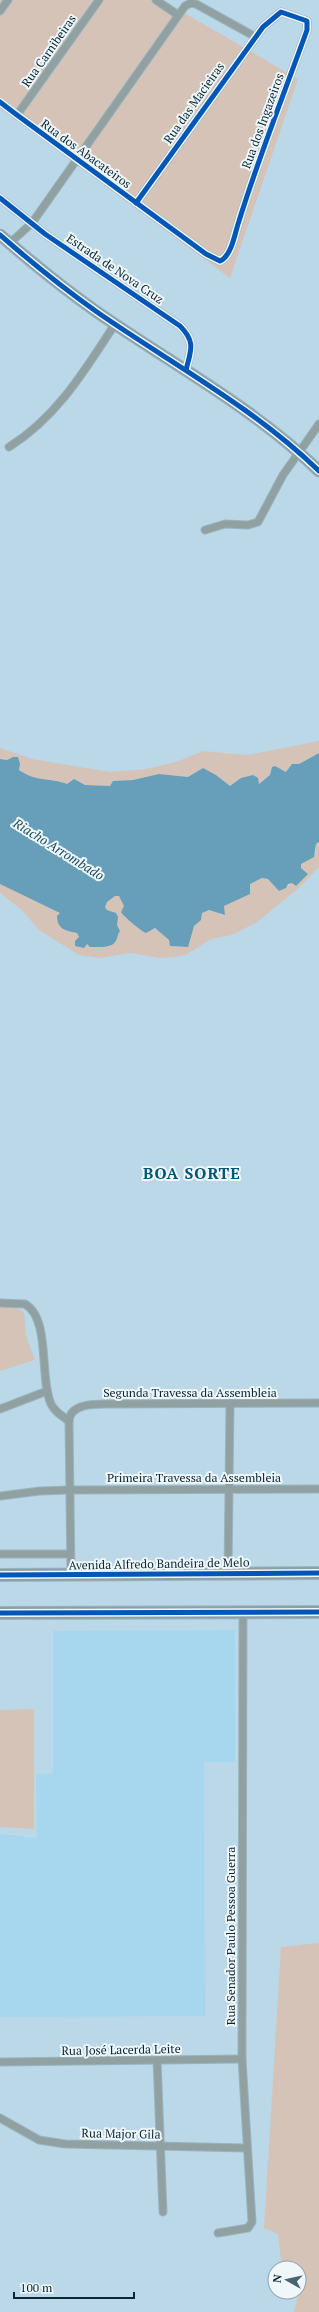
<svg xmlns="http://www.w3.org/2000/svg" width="319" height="2312" font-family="'PT Serif',serif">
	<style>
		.built { fill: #a7d6ef }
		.green { fill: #d5c3b7 }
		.water { fill: #679fba }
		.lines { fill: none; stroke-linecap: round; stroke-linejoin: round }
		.minor-casing { stroke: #9ab4c1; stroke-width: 9 }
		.secondary-casing { stroke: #9ab4c1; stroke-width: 13 }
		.trunk-casing { stroke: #9ab4c1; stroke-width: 14 }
		.minor { stroke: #91a1a2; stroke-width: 7 }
		.secondary { stroke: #8ca1a4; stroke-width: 11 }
		.trunk { stroke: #8aa0a6; stroke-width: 12 }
		.cycleway-casing { stroke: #f0f7fa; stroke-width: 8 }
		.cycleway { stroke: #0057b8; stroke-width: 5 }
		.labels { text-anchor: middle; stroke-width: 4; stroke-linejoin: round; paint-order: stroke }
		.street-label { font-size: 12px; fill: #082634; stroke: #f0f7fa }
		.water-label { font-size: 13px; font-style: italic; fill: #144b63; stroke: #f0f7fa }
		.district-label { font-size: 16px; font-weight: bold; letter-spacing: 1px; fill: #005675; stroke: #f0f7fa }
	</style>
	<rect width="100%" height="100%" fill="#bad8e8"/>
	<path class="built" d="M235 1630V1762H204L205 2016 0 2017V1834L37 1838 36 1774 53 1773V1631Z"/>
	<g class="green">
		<path d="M0 0H162L298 79 230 278 0 108Z"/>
		<path d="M319 741V753L299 764H292L286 772 282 769 272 767 270 775 258 784 241 778 230 786 216 775 203 768 188 777 159 774 133 780 113 781 111 786 85 785 74 779 67 784C42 774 27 789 13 757L7 760 0 759V748L32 759 110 772 146 769 176 762 203 751 247 755Z"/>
		<path d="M319 842V867L301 886 257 922 232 935 211 939 186 955 174 957 159 958 131 953 100 958 79 955 39 930 22 910 0 893V884L40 901 60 913 57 916C57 928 67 932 77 933 81 946 96 945 107 946L117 939V920L112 911 107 910 105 907 107 902 115 895 119 896 124 906V917L138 927 159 930 175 947H187L194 925 197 924 202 913C209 909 216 910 222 916L223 906 251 889 250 884 262 878 268 879 279 891 292 883 296 886 305 870 301 868V864L316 853V844Z"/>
		<path d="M11 1306 24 1312 26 1336 35 1360 0 1371V1307Z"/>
		<path d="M34 1709V1829L0 1827V1710Z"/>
		<path d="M319 1943V2312H294L299 2292V2268H286L281 2260 278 2234 264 2228 281 1947Z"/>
	</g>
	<path class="water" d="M319 753V842L316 844 314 857 301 864V868L308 874 296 886 292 883 288 884 286 888 279 891 268 879 262 878 250 884V894L224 906 225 915 209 910 202 913 201 920 194 926 188 947 170 946 169 940 155 928 146 933C141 931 123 916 121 912L124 906 119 896H115L107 902 105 907 107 910 116 913 118 917 117 925 120 931C117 935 118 938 115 942 112 948 96 947 90 947L87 944 84 948 75 946V941L79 937 77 933C66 931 57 929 57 916L60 913 0 884V759L7 760 13 757H18L20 764 19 770C38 783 49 777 67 784L74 779 85 785 110 786 113 781 133 780 159 774 188 777 203 768 216 775 230 786 241 778 253 775 258 778 259 784 270 775 272 767 275 766 286 772 292 764H299Z"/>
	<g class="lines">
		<g class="minor-casing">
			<g id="minor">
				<path d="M156 0 178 15"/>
				<path d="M0 11 8 0"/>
				<path d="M0 102 17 115 206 254 220 261C232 256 235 232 239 221 259 156 284 94 307 30V21L281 12 263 27 136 203"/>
				<path d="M17 115 99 0"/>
				<path d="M0 198 45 234 180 326C196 342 191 350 186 370"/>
				<path d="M10 243 32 223 185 6 191 3 196 4 254 36"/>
				<path d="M9 447C57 417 85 370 115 324"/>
				<path d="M205 530 225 524 248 525 258 522 283 475 319 424"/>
				<path d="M0 1303 25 1304C51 1319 39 1378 51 1404 54 1411 62 1416 69 1421"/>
				<path d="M0 1409 47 1391"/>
				<path d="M0 1496 40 1491 69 1490 319 1489"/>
				<path d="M0 1554H70"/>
				<path d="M228 1573 230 1403"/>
				<path d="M71 1575 69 1421C70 1403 96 1404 109 1404L319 1403"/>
				<path d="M157 2060 163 2212"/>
				<path d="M0 2062 242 2059"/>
				<path d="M0 2118 39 2140 65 2144 247 2148"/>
				<path d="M218 2233 248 2228 252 2222 242 2059 243 1613"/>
			</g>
		</g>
		<g class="secondary-casing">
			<path id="secondary" d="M0 235C31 262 63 288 97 312 172 364 253 407 319 471"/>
		</g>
		<g class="trunk-casing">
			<g id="trunk">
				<path d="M0 1575 319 1573"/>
				<path d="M0 1613 319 1612"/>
			</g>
		</g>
		<use href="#minor" class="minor"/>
		<use href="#secondary" class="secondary"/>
		<use href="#trunk" class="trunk"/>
		<g class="cycleway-casing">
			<g id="cycleway">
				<path d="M0 102 17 115 206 254 220 261C232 256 235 232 239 221 259 156 284 94 307 30V21L281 12 263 27 136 203"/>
				<path d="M0 198 45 234 180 326C196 342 191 350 186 370"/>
				<path d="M0 235C31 262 63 288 97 312 172 364 253 407 319 471"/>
				<path d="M0 1575 319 1573"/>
				<path d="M0 1613 319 1612"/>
			</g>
		</g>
		<use href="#cycleway" class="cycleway"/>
	</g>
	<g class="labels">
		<g class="street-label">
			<text transform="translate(49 51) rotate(-55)" y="4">Rua Carnibeiras</text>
			<text transform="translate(194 103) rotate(-55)" y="4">Rua das Macieiras</text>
			<text transform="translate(263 121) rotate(-70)" y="4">Rua dos Ingazeiros</text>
			<text transform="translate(86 154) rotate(36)" y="4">Rua dos Abacateiros</text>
			<text transform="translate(115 269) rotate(34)" y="4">Estrada de Nova Cruz</text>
			<text x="190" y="1397">Segunda Travessa da Assembleia</text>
			<text x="194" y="1482">Primeira Travessa da Assembleia</text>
			<text transform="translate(159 1564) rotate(-1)" y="4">Avenida Alfredo Bandeira de Melo</text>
			<text transform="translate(231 1936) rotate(-90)" y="4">Rua Senador Paulo Pessoa Guerra</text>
			<text transform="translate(121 2050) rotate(-1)" y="4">Rua José Lacerda Leite</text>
			<text transform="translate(121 2134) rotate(1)" y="4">Rua Major Gila</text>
		</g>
		<g class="water-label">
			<text transform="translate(59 849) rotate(32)" y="5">Riacho Arrombado</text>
		</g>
		<g class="district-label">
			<text x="192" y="1179">BOA SORTE</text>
		</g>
	</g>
	<g transform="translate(287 2280) rotate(278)"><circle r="19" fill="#f0f7fa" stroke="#93a3ab"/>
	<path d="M0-3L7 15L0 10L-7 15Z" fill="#466473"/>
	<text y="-6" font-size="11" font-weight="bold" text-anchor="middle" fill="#082634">N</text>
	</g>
	<path d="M14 2292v6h120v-6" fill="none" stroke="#082634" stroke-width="2"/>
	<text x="20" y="2292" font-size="12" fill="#082634" stroke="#f0f7fa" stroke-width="3" paint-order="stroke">100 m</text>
</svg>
